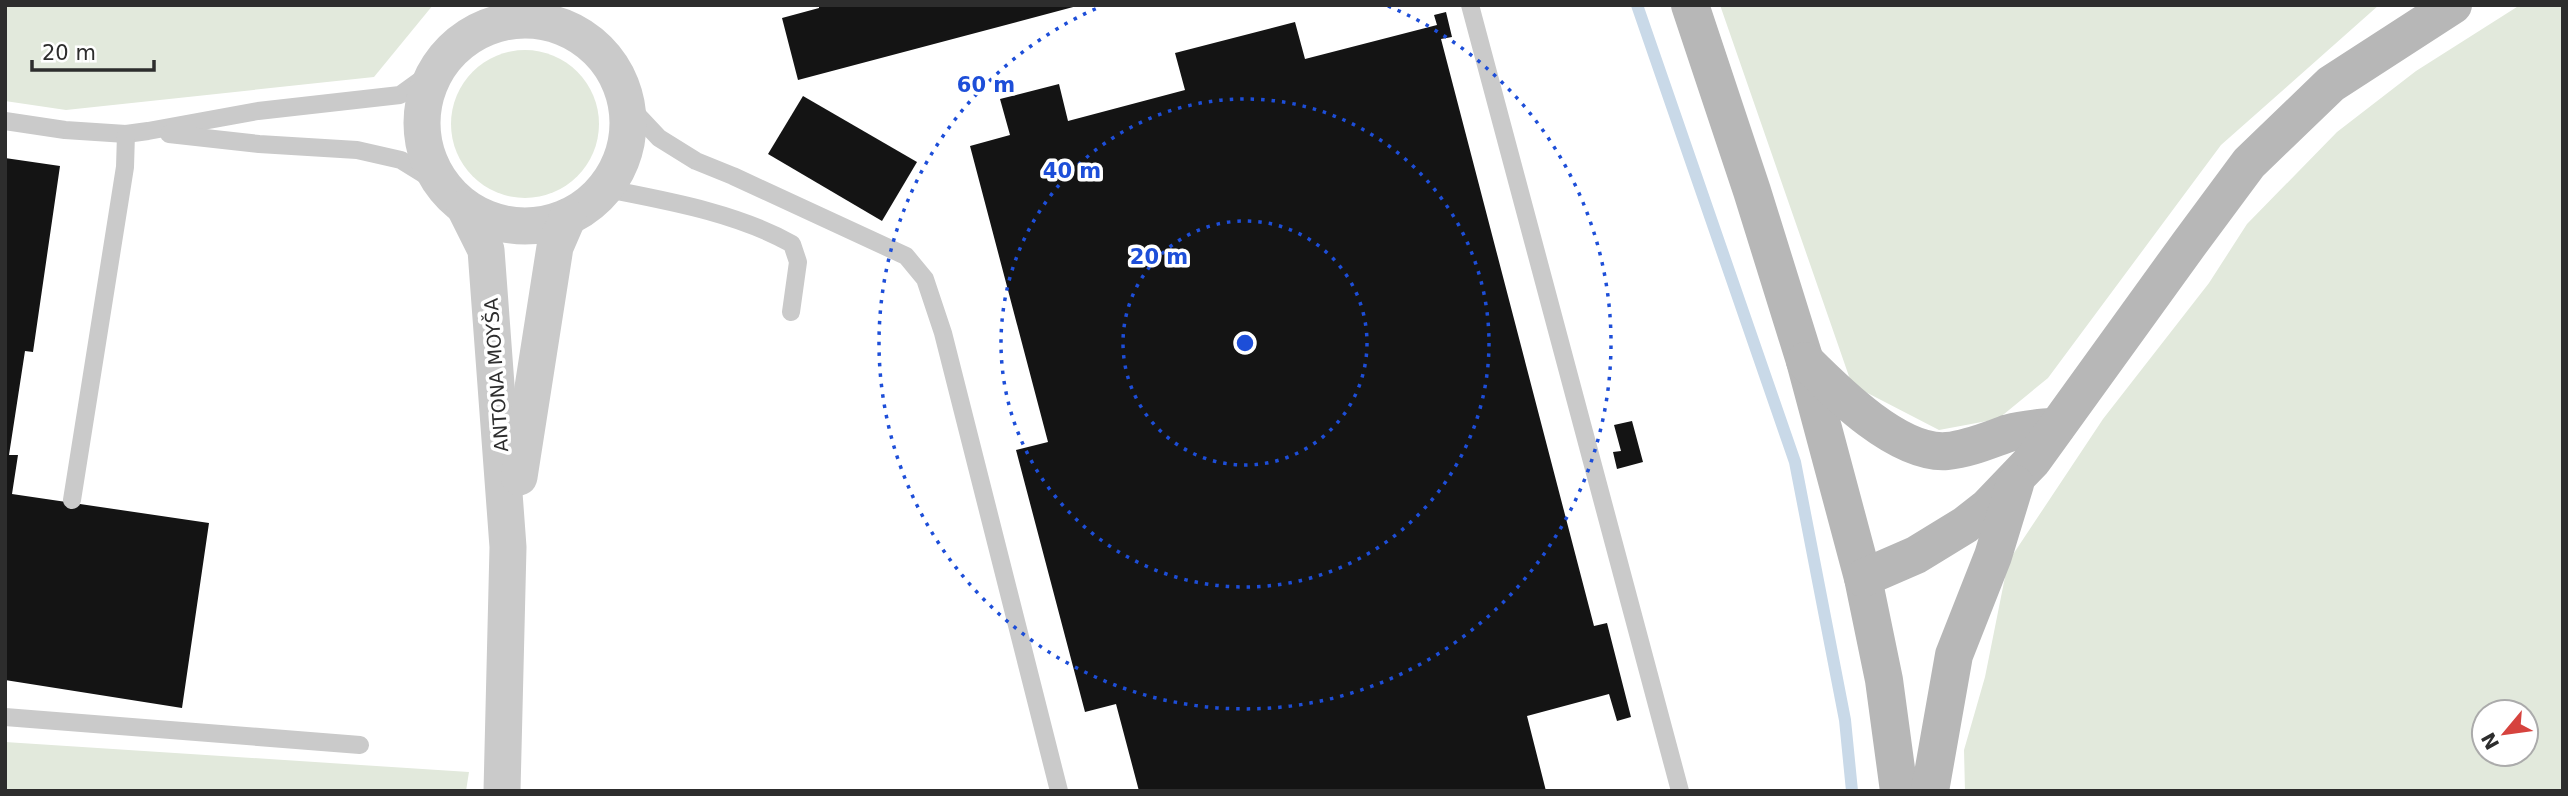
<svg xmlns="http://www.w3.org/2000/svg" width="2568" height="796" font-family="'DejaVu Sans',sans-serif">
	<style>
		.green { fill: #e2e9dc; fill-rule: evenodd }
		.lines { fill: none; stroke-linecap: round; stroke-linejoin: round }
		.stream { stroke: #c9d9e8; stroke-width: 12 }
		.building { fill: #141414 }
		.lane { stroke: #cacaca; stroke-width: 18 }
		.street { stroke: #cacaca; stroke-width: 37 }
		.secondary { stroke: #b7b7b7; stroke-width: 38 }
		.ring { fill: none; stroke: #1d4ed8; stroke-width: 3.5; stroke-dasharray: 3.5 7 }
		.labels { text-anchor: middle; stroke-width: 7; stroke-linejoin: round; paint-order: stroke }
		.street-label { font-size: 19px; fill: #2d2d2d; stroke: #fff }
		.centre { fill: #1d4ed8; stroke: #fff; stroke-width: 3.5 }
		.ring-label { font-size: 21px; text-anchor: middle; font-weight: bold; fill: #1d4ed8; stroke: #fff; stroke-width: 7; stroke-linejoin: round; paint-order: stroke }
	</style>
	<rect width="100%" height="100%" fill="#fff"/>
	<g class="green">
		<path d="M5 5H433L374 77 66 110 5 101Z"/>
		<path d="M1720 5H2379L2221 145 2048 378 1998 419 1939 430 1852 385Z"/>
		<path d="M2520 5H2563V791H1965L1964 750 1985 677 2008 562 2103 419 2209 283 2247 224 2337 132 2416 71ZM2484 712H2526V754H2484Z"/>
		<circle cx="525" cy="124" r="74"/>
		<path d="M5 742 469 772 466 791H5Z"/>
	</g>
	<g class="lines">
		<path class="stream" d="M1637 5 1795 462 1845 720 1852 791"/>
	</g>
	<g class="building">
		<path d="M819 5H1077V6L798 80 782 18 819 8Z"/>
		<path d="M1446 12 1452 37 1441 39 1594 626 1607 623 1631 717 1617 721 1609 694 1527 716 1546 791H1139L1116 704 1085 712 1016 450 1048 442 970 146 1010 135 1000 99 1059 84 1068 121 1185 90 1175 53 1295 22 1305 59 1437 25 1434 15Z"/>
		<path d="M803 96 917 162 882 221 768 154Z"/>
		<path d="M5 158 60 166 33 352 25 351 9 455H18L12 494 209 523 182 708 5 680Z"/>
		<path d="M1632 421 1643 462 1617 469 1613 452 1621 451 1614 425Z"/>
	</g>
	<g class="lines">
		<g class="lane">
			<path d="M1470 5 1680 791"/>
			<path d="M627 104 659 138 696 161 733 176 906 256 925 279 943 333 1059 791"/>
			<path d="M5 121 65 130 126 134 148 131 258 111 400 95 436 69"/>
			<path d="M169 134 259 144 357 150 401 160 443 186"/>
			<path d="M607 189C668 201 737 213 792 244L798 262 791 312"/>
			<path d="M72 500 125 167 126 134"/>
			<path d="M5 717 360 745"/>
		</g>
		<g class="street">
			<circle cx="525" cy="123" r="103"/>
			<path d="M465 208 486 250 508 547 502 791"/>
			<path d="M519 477 555 247 568 217"/>
		</g>
		<g class="secondary">
			<path d="M1690 5 1752 191 1805 361 1863 578 1884 680 1899 791"/>
			<path d="M1805 361C1837 393 1899 455 1947 451 1969 449 1989 440 2009 433 2024 429 2041 428 2057 426"/>
			<path d="M1863 578 1916 555 1965 525 1988 507 2033 460 2189 244 2249 163 2331 84 2453 5"/>
			<path d="M1930 791 1954 655 1993 556 2015 484"/>
		</g>
	</g>
	<g class="ring">
		<circle cx="1245" cy="343" r="122"/>
		<circle cx="1245" cy="343" r="244"/>
		<path d="M1388 6A366 366 0 1 1 1102 6"/>
	</g>
	<g class="labels">
		<g class="street-label">
			<text transform="translate(496 375) rotate(-94)" y="7">ANTONA MOYŠA</text>
		</g>
	</g>
	<circle cx="1245" cy="343" r="10" class="centre"/>
	<g class="ring-label">
		<text x="986" y="92">60 m</text>
		<text x="1072" y="178">40 m</text>
		<text x="1159" y="264">20 m</text>
	</g>
	<rect width="2568" height="796" fill="none" stroke="#2d2d2d" stroke-width="14"/>
	<g transform="translate(2505 733) rotate(241)"><circle r="33" fill="#ffffff" stroke="#ababab" stroke-width="2"/>
	<path d="M0-5L12 26L0 18L-12 26Z" fill="#d6433e"/>
	<text y="-10" font-size="19" font-weight="bold" text-anchor="middle" fill="#2d2d2d">N</text>
	</g>
	<path d="M32 60v10h122v-10" fill="none" stroke="#2d2d2d" stroke-width="3.5"/>
	<text x="42" y="60" font-size="21" fill="#2d2d2d" stroke="#ffffff" stroke-width="5" paint-order="stroke">20 m</text>
</svg>
